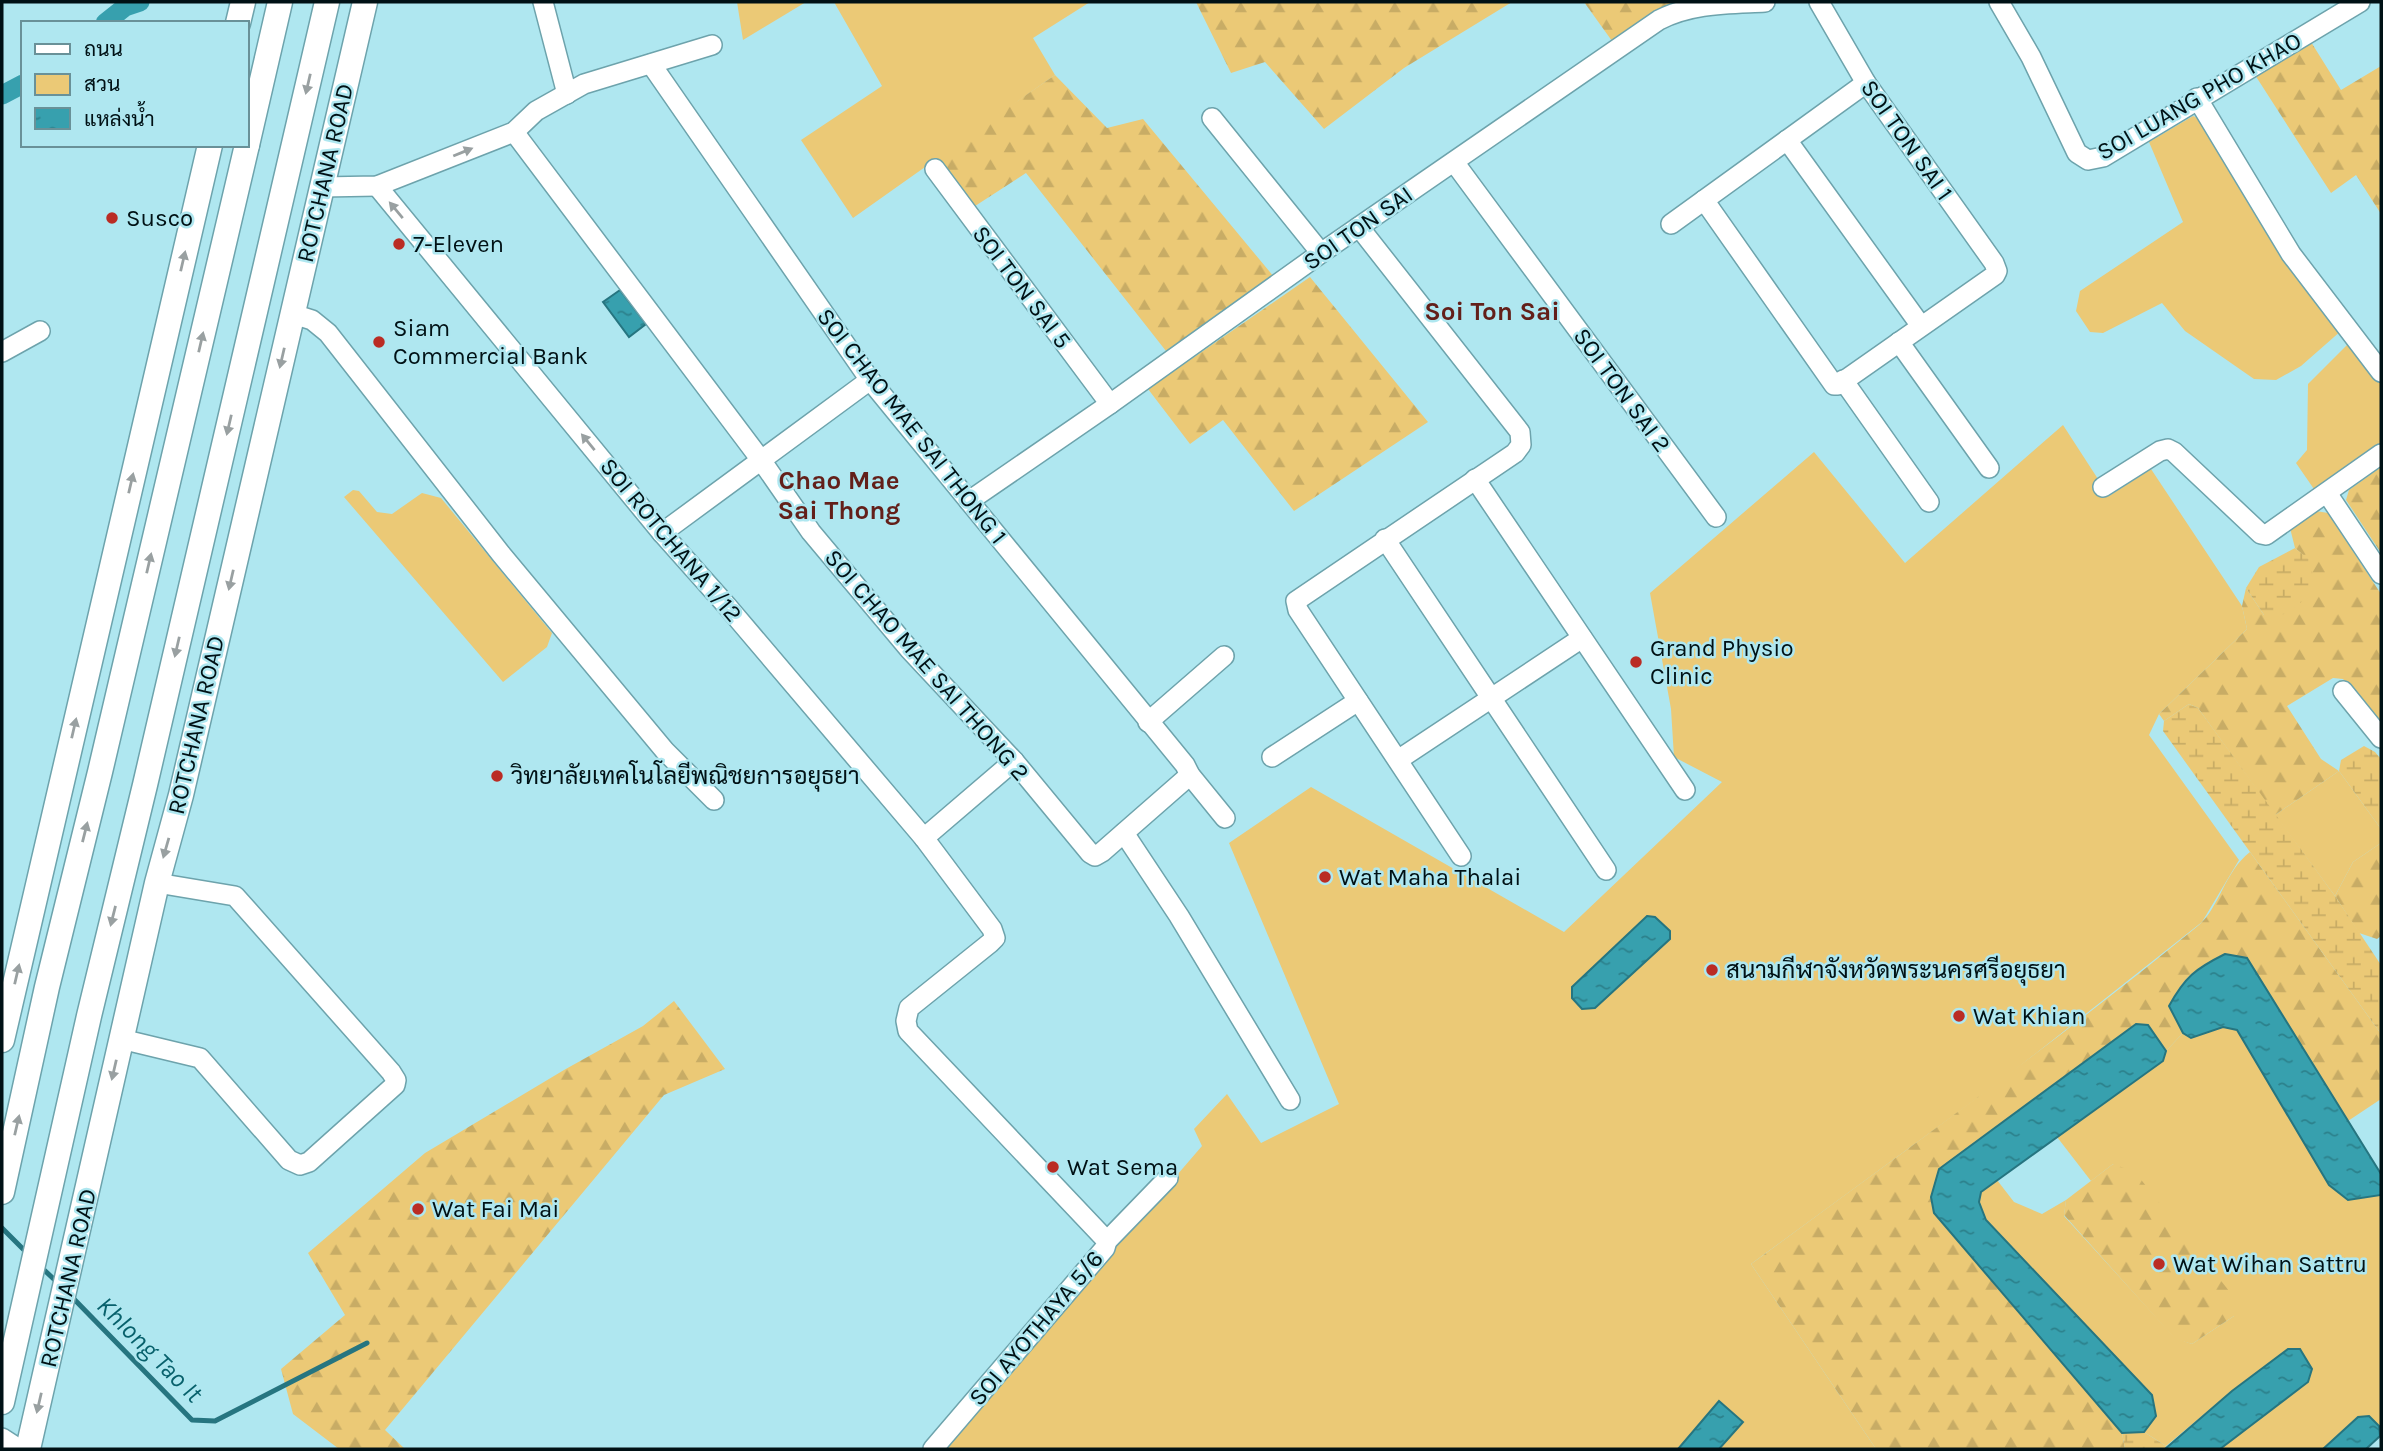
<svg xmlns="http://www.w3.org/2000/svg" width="2383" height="1451" font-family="Karla,Sarabun,sans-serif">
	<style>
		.green { fill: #ebc976 }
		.forest { fill: url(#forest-firs) }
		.wetland { fill: url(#wetland-marsh) }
		.water { fill: url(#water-ripples); stroke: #267580; stroke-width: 2 }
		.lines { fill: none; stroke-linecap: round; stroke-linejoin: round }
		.stream { stroke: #267580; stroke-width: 5 }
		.canal { stroke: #37a0ae; stroke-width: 19 }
		.minor-casing { stroke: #6da3ac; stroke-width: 22 }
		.major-casing { stroke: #6da3ac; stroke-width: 27 }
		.minor { stroke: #fff; stroke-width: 19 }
		.major { stroke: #fff; stroke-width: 24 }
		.oneway { fill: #99a0a1 }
		.poi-dot { fill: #ba2c24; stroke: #afe7f0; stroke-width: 2.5 }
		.labels { text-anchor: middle; stroke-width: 5; stroke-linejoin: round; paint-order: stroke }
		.street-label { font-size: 24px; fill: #001115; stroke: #afe7f0 }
		.poi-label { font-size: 24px; fill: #001115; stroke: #afe7f0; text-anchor: start }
		.neighbourhood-label { font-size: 26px; font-weight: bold; fill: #631f19; stroke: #afe7f0 }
		.water-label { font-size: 26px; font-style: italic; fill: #08616c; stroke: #afe7f0 }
	</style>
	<defs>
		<pattern id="forest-firs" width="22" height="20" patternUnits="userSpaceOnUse" patternTransform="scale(1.75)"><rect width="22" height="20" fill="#ebc976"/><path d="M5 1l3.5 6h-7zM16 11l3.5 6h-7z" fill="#c8ac65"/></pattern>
		<pattern id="wetland-marsh" width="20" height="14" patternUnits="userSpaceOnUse" patternTransform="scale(1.75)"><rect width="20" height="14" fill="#ebc976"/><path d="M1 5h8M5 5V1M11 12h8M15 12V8" fill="none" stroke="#c8ac65"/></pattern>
		<pattern id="water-ripples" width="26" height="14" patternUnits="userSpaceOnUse" patternTransform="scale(1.75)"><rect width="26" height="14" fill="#37a0ae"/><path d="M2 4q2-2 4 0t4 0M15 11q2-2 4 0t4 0" fill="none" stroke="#2c818c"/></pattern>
	</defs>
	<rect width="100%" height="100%" fill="#afe7f0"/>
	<g class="green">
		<path d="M737 2H806L743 40Z"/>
		<path d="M834 2H1090L1033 38 1055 75 853 218 801 140 882 86Z"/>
		<path d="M2193 116 2202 120 2342 330 2301 366 2276 380 2254 379 2185 331 2162 303 2103 333 2090 332 2076 311 2080 291 2183 222 2149 142Z"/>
		<path d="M2351 341 2381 382V444L2316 492 2296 463 2307 450 2308 384Z"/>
		<path d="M2063 425 2109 496 2151 469 2242 606 2247 629 2159 714 2149 735 2239 860 2202 922 2006 1077 1751 1264 1876 1449H941L1202 1146 1194 1129 1227 1094 1261 1143 1339 1104 1229 843 1311 787 1564 932 1722 782 1674 757 1671 709 1650 593 1814 452 1905 563Z"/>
		<path d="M353 490 359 491 377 512 392 514 422 493 441 498 552 633 547 647 503 682 344 497Z"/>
		<path d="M2339 771 2381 829V843L2353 862 2335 896 2275 815Z"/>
		<path d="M2223 1027 2237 1030 2329 1185 2349 1200 2381 1195 2380 1436 2379 1426 2358 1416 2323 1449H2220L2308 1382 2312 1368 2300 1349 2232 1391 2166 1446 2144 1432 2156 1416 1986 1220 1979 1202 1981 1192 1997 1180 2014 1202 2042 1214 2066 1200 2064 1216 2175 1338 2192 1344 2234 1316 2113 1164 2091 1181 2057 1137 2163 1061 2166 1051 2183 1033 2191 1038Z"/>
	</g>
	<g class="forest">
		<path d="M1196 2H1512L1404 68 1324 129 1265 62 1231 73Z"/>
		<path d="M1584 2H1673L1612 41Z"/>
		<path d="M2311 42 2341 90 2381 66V214L2356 175 2331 193 2255 75Z"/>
		<path d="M1055 75 1107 128 1143 119 1274 277 1166 351 1026 173 972 208 935 158Z"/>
		<path d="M1310 277 1428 422 1294 511 1223 420 1190 444 1148 389Z"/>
		<path d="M2381 467V553L2346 500 2349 490Z"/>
		<path d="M2316 511 2328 513 2381 594V726L2343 679 2333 678 2287 706 2321 759 2339 771 2275 815 2198 708 2189 704 2164 721 2159 714 2247 629 2242 606 2246 588 2264 615 2311 562 2295 548 2290 528Z"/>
		<path d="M2381 843V936L2377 939 2359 933 2335 896 2353 862Z"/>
		<path d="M2250 852 2381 1034V1099L2348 1121 2247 958C2202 965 2192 963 2169 1006L2183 1033 2166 1051 2148 1025 1939 1169 2122 1433 2125 1449H1876L1751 1264C1902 1153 2054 1044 2199 925 2219 908 2225 871 2250 852Z"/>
		<path d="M674 1001 725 1069 664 1095 385 1430 405 1449H339L293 1414 281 1369 345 1315 308 1253 425 1153 564 1070 643 1026Z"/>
		<path d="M2113 1164 2135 1172 2233 1296 2234 1316 2192 1344 2175 1339 2064 1215 2066 1200Z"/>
	</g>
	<g class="wetland">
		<path d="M2295 548 2311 561C2316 597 2307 599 2279 617L2264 615 2246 588 2259 567Z"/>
		<path d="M2189 704 2198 708 2335 896 2381 965V1034L2163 731 2164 721Z"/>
		<path d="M2364 746 2375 752 2381 759V829L2339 771 2341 760Z"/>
		<path d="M2144 1432 2166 1446 2165 1449H2125L2122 1433Z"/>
	</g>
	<g class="water">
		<path d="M620 290 646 324 629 337 603 302Z"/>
		<path d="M1647 916 1655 917 1670 931V939L1595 1008 1582 1009 1572 998V987Z"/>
		<path d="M2225 954 2247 958 2381 1174V1195L2348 1200 2329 1185 2237 1030 2223 1027 2191 1038 2183 1033 2169 1006C2185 977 2195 969 2225 954Z"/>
		<path d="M2136 1024 2148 1025 2166 1051 2163 1061 1981 1192 1979 1202 1986 1220 2152 1395 2156 1416 2144 1432 2122 1433 1934 1213 1931 1197 1939 1169Z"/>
		<path d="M2288 1349H2300L2312 1369 2308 1382 2220 1449H2165L2232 1391Z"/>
		<path d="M1719 1401 1743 1422 1719 1449H1678Z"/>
		<path d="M2369 1416 2379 1426 2380 1436 2366 1449H2323L2358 1417Z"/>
	</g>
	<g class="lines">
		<g class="stream">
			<path d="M2 1228 29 1255"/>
			<path d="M41 1267 59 1284"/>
			<path d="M71 1296 192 1420 215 1421 367 1343"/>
		</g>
		<g class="canal">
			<path d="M105 23 125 7 140 2"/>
			<path d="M2 95 23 84"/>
		</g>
		<g class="minor-casing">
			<g id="minor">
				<path d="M543 2 567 94"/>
				<path d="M1999 2 2031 57 2077 153 2088 160 2103 157 2360 2"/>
				<path d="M651 64 870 380 1185 765 1190 775 1225 818"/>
				<path d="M2197 98 2291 254 2381 372"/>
				<path d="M1212 118 1321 253"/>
				<path d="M514 132 761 460 811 532 909 649 1014 761 1090 853 1095 856 1102 852 1190 775"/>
				<path d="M1787 140 1921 326"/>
				<path d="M1454 162 1716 517"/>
				<path d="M935 169 1110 404"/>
				<path d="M377 186 662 533 727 606 924 838 992 929 995 938 990 943 909 1008 906 1021 908 1031 1107 1241"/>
				<path d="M322 187 377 186 514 132 536 111 584 84 712 45"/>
				<path d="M1704 200 1834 385H1838L1995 275 1997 271 1994 263 1866 83 1819 2"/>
				<path d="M1671 224 1866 83"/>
				<path d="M1359 227 1520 432 1521 445 1515 453 1296 601 1298 610 1461 856"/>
				<path d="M293 314 312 320 328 333 501 554 665 751 714 800"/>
				<path d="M1899 342 1989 468"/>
				<path d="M2 352 40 331"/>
				<path d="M1843 380 1929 502"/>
				<path d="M1475 479 1685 790"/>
				<path d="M2103 487 2160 451 2168 449 2174 452 2261 534 2266 535 2381 454"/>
				<path d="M2327 493 2381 574"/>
				<path d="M969 501 1110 404 1321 253 1659 20C1692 3 1728 4 1765 2"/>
				<path d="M662 533 870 380"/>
				<path d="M1385 539 1606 870"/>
				<path d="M2343 691 2381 738"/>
				<path d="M1148 722 1224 656"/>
				<path d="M1272 757 1358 701"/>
				<path d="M1398 760 1582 638"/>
				<path d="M1124 833 1179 916 1290 1100"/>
				<path d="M924 838 1014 761"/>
				<path d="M121 1039 200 1058 289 1160 300 1165 309 1162 395 1085 396 1080 391 1072 235 896 157 883"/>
				<path d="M2 1438 19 1449"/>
				<path d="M933 1449 1105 1248 1107 1241 1168 1178"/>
			</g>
		</g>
		<g class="major-casing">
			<g id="major">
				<path d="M238 23 243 2"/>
				<path d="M247 145 280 2"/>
				<path d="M2 1040 210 145"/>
				<path d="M2 1192 47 987 100 772 247 145"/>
				<path d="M2 1402 89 1016 145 785 327 2"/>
				<path d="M28 1449 157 883 181 795 365 2"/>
			</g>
		</g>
		<use href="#minor" class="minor"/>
		<use href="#major" class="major"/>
	</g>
	<defs><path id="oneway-solid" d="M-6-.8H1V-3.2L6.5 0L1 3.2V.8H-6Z" transform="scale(1.75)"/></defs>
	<g class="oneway">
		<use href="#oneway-solid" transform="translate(308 84) rotate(103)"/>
		<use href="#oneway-solid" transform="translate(463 152) rotate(-22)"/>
		<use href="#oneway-solid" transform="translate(396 210) rotate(-130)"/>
		<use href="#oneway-solid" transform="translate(183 261) rotate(-77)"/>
		<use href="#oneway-solid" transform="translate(201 342) rotate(-77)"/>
		<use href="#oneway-solid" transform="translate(282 358) rotate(103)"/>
		<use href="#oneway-solid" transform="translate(229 425) rotate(103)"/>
		<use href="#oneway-solid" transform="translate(588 442) rotate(-129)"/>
		<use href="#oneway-solid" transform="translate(131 483) rotate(-77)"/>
		<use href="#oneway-solid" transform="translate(149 563) rotate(-77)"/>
		<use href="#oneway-solid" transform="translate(231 580) rotate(103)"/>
		<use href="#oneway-solid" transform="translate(177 647) rotate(103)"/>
		<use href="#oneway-solid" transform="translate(74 728) rotate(-77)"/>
		<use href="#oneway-solid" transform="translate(85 832) rotate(-76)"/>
		<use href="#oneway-solid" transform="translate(166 848) rotate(106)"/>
		<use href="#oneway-solid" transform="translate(113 916) rotate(104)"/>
		<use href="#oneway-solid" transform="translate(17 974) rotate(-77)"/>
		<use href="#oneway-solid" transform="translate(114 1070) rotate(103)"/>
		<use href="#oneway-solid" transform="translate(17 1125) rotate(-77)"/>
		<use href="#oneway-solid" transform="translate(39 1403) rotate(103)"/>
	</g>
	<g class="poi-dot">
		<circle cx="112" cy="218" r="7"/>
		<circle cx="399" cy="244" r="7"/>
		<circle cx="379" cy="342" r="7"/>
		<circle cx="1636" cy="662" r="7"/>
		<circle cx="497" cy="776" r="7"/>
		<circle cx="1325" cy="877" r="7"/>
		<circle cx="1712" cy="970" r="7"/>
		<circle cx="1959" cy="1016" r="7"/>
		<circle cx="1053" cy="1167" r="7"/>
		<circle cx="418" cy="1209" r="7"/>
		<circle cx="2159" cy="1264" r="7"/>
	</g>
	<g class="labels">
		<g class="street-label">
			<text transform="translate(2199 96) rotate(-30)" y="8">SOI LUANG PHO KHAO</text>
			<text transform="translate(1907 140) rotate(55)" y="8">SOI TON SAI 1</text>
			<text transform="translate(325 173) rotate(-77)" y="8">ROTCHANA ROAD</text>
			<text transform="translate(1358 228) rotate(-35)" y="8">SOI TON SAI</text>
			<text transform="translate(1022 287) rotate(53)" y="8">SOI TON SAI 5</text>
			<text transform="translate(1622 390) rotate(54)" y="8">SOI TON SAI 2</text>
			<text transform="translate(912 426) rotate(52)" y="8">SOI CHAO MAE SAI THONG 1</text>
			<text transform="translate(671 540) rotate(50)" y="8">SOI ROTCHANA 1/12</text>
			<text transform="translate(927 665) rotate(49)" y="8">SOI CHAO MAE SAI THONG 2</text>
			<text transform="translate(196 725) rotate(-77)" y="8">ROTCHANA ROAD</text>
			<text transform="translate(68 1278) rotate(-77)" y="8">ROTCHANA ROAD</text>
			<text transform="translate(1036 1328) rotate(-50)" y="8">SOI AYOTHAYA 5/6</text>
		</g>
		<g class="poi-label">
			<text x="126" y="226">Susco</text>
			<text x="413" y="252">7-Eleven</text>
			<text x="393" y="336">Siam<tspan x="393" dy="28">Commercial Bank</tspan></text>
			<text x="1650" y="656">Grand Physio<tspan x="1650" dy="28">Clinic</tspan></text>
			<text x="511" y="784">วิทยาลัยเทคโนโลยีพณิชยการอยุธยา</text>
			<text x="1339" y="885">Wat Maha Thalai</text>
			<text x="1726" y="978">สนามกีฬาจังหวัดพระนครศรีอยุธยา</text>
			<text x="1973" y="1024">Wat Khian</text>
			<text x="1067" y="1175">Wat Sema</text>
			<text x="432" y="1217">Wat Fai Mai</text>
			<text x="2173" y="1272">Wat Wihan Sattru</text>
		</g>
		<g class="neighbourhood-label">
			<text x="1492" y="320">Soi Ton Sai</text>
			<text x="839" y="489">Chao Mae<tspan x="839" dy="30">Sai Thong</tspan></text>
		</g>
		<g class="water-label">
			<text transform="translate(150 1349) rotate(45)" y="9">Khlong Tao It</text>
		</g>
	</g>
	<rect width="2383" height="1451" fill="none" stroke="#001115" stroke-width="7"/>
	<rect x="21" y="21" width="228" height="126" fill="#afe7f0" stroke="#699198" stroke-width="2"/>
	<rect x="35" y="44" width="35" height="10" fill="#ffffff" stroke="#699198" stroke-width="2"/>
	<text x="84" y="56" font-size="21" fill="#001115">ถนน</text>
	<rect x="35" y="74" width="35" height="21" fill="#ebc976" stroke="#699198" stroke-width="2"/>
	<text x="84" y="91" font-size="21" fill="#001115">สวน</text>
	<rect x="35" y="108" width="35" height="21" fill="url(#water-ripples)" stroke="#699198" stroke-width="2"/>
	<text x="84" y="126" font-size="21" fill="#001115">แหล่งน้ำ</text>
</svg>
